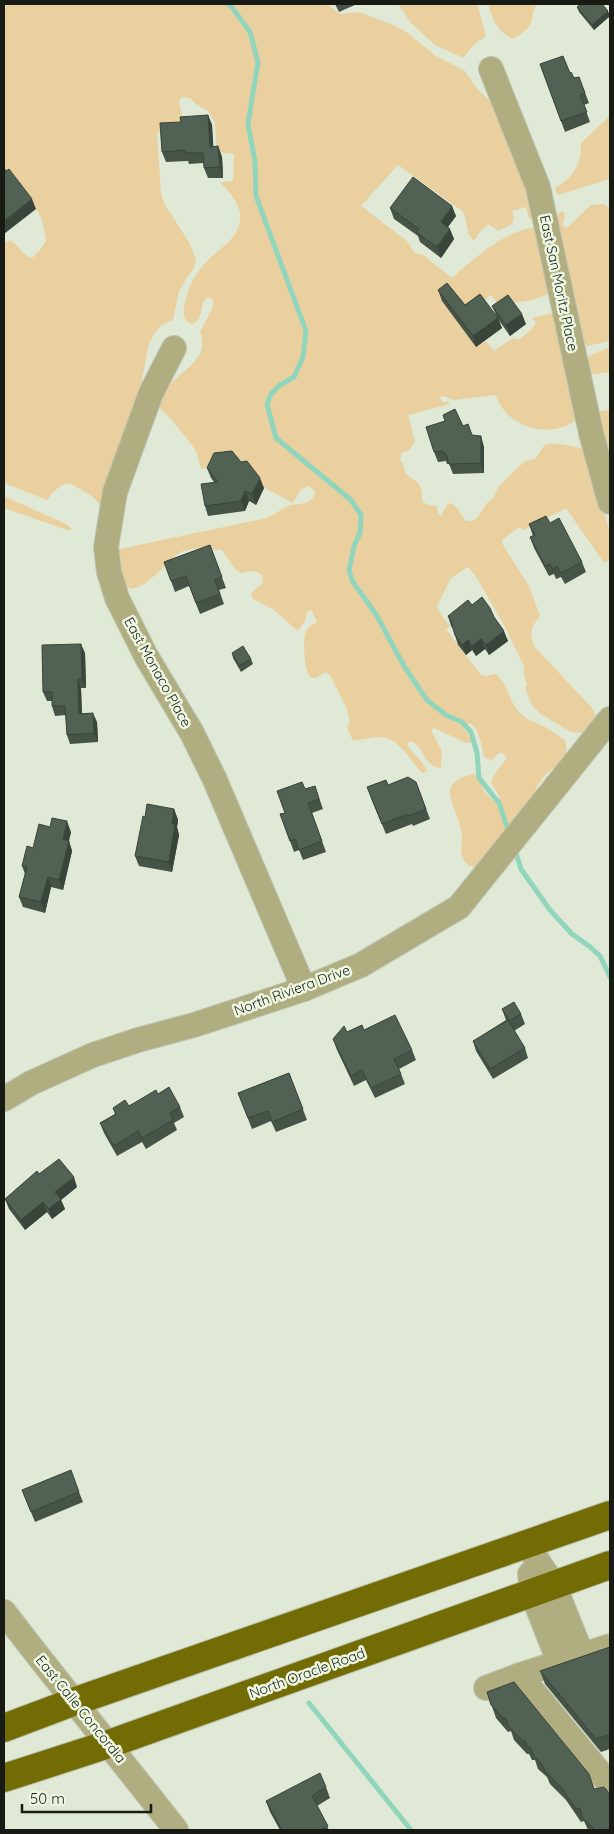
<svg xmlns="http://www.w3.org/2000/svg" width="614" height="1834" font-family="Quicksand,sans-serif">
	<style>
		.green { fill: #e9d09e }
		.lines { fill: none; stroke-linecap: round; stroke-linejoin: round }
		.stream { stroke: #92d5bd; stroke-width: 5 }
		.minor-casing { stroke: #bcc4b2; stroke-width: 26 }
		.highway-casing { stroke: #bcc4b2; stroke-width: 30 }
		.minor { stroke: #b0ae81; stroke-width: 24 }
		.highway { stroke: #736c05; stroke-width: 28 }
		.wall { fill: #465347 }
		.shaded-wall { fill: #39443a }
		.building { fill: #516153; stroke: #39443a }
		.labels { text-anchor: middle; stroke-width: 5; stroke-linejoin: round; paint-order: stroke }
		.street-label { font-size: 14px; fill: #181b14; stroke: #edf7e2 }
	</style>
	<rect width="100%" height="100%" fill="#e0e9d5"/>
	<g class="green">
		<path d="M4 4H327L340 14 359 12 393 25 405 31 436 56 465 71 478 90 489 100 498 113 522 164 535 217 529 219 526 207 512 211 514 219 512 224 498 231 488 224 479 233 476 239 473 240C464 231 469 220 462 211L398 165 361 206 407 241 415 253 423 255 452 278C470 261 512 226 536 228L554 292 532 300 499 305 491 295 457 321 476 347 486 341 494 351 513 338 518 340 530 331 536 323 532 318 554 313 577 419C552 441 505 427 496 395L454 400 444 396 440 397 442 402H448L450 404 408 415 415 442 409 450 402 453 400 459 405 469V473C410 479 420 481 421 489 423 493 421 497 423 502L428 505 437 506 438 513 441 516 447 505 451 503C460 508 460 515 466 521H472L478 517 486 504 493 498 500 485 525 461 535 459C539 455 541 449 544 446 550 440 577 448 585 449L610 533V559L604 563 566 508 524 530 519 527 502 540 503 545 529 586 540 616C531 627 529 634 534 646L592 708 597 718 588 733 571 732 539 713 532 705 525 688 527 684 524 676V666L520 658 504 625 475 575 468 567 451 578 437 606 441 615 450 626 446 629 481 675 486 676 495 674C508 682 508 701 520 713 529 722 537 722 547 728 554 732 560 737 566 741V753L562 762 545 775 537 786 534 801 484 860 475 867C469 866 466 864 463 858 459 850 463 843 462 835 461 823 450 802 450 793 450 780 463 777 473 774L479 778 484 791 494 801 500 797 491 783 494 775 507 758 503 753H499L491 761 484 756C481 745 480 730 470 723L463 728 472 739 471 743 464 742 434 728 431 730 442 751 441 768C424 767 425 749 412 741L407 743C411 754 422 759 427 771L423 773C418 770 415 764 411 759 390 733 384 735 353 741L347 727 350 721 347 709 330 675 326 672 316 678 310 677C304 670 302 637 307 629 310 625 314 624 317 622L312 611 308 610 305 621 298 631 273 609 253 599 251 594 255 589 262 584 263 577C257 569 250 571 241 573L235 569 222 550C208 549 192 546 179 553 170 557 133 608 122 580 118 571 117 559 115 550L267 518 290 505 302 504 310 501 314 496 315 491 309 486 301 489 293 503 263 487 246 461 219 463 201 469 197 453 192 445 171 419 158 406C161 400 163 394 167 388 181 370 211 359 200 332L213 307V300L210 297C198 299 206 316 193 324 184 322 183 315 184 307 187 288 195 273 208 260 219 249 237 239 240 222 243 206 230 193 220 182L233 181 234 154 217 152 215 122 208 111 196 104 190 98 182 97 179 102 184 125 157 133 161 193 164 203 190 244 196 260 194 267 179 291 173 320 162 325 156 331 149 343 141 385 100 505 93 497 70 483C58 485 54 491 47 500L4 483V244L10 240C19 245 22 256 32 258L40 250 46 241 42 220 36 209 4 180Z"/>
		<path d="M398 4H477L485 32V37C473 45 472 45 464 58L435 45 411 23Z"/>
		<path d="M488 4H537C532 11 533 15 531 23 530 29 518 35 513 39 498 33 492 18 488 4Z"/>
		<path d="M610 116V179L558 195 555 188C573 178 582 164 581 143Z"/>
		<path d="M604 204 610 209V236L608 238 610 243V341L587 346 584 341 569 273 555 218 561 211 564 212 565 217 562 225 565 228 568 227 591 205Z"/>
		<path d="M610 347V372L587 375 585 358Z"/>
		<path d="M610 410V465L597 413 599 411Z"/>
		<path d="M4 496 68 525 71 529 70 531 4 508Z"/>
	</g>
	<g class="lines">
		<g class="stream">
			<path d="M227 4 231 6 250 32 258 62 248 124 255 161 256 196 306 331 303 357 294 377 280 385 271 394 267 404 276 438 351 500 361 515 360 533 354 546 349 571 353 582 377 616 404 666 427 700 446 715 462 722 471 732 477 753 479 778 499 803 509 832"/>
			<path d="M515 850 521 869 550 910 572 934 589 946 600 956 610 977"/>
			<path d="M309 1703 411 1830"/>
		</g>
		<g class="minor-casing">
			<g id="minor">
				<path d="M491 69 538 187 591 433 610 502"/>
				<path d="M174 348 151 393 115 492 106 547 109 572 117 598 146 656 192 733 215 780 304 989"/>
				<path d="M4 1099 31 1083 93 1055 138 1040 194 1025 304 989 361 965 459 907 610 719"/>
				<path d="M527 1545 554 1585 582 1655"/>
				<path d="M530 1574 532 1593 559 1662"/>
				<path d="M4 1612C60 1685 119 1757 176 1830"/>
				<path d="M520 1675 610 1785"/>
				<path d="M486 1688 520 1675 610 1646"/>
			</g>
		</g>
		<g class="highway-casing">
			<g id="highway">
				<path d="M4 1728 73 1702 610 1515"/>
				<path d="M4 1778 109 1744 610 1565"/>
			</g>
		</g>
		<use href="#minor" class="minor"/>
		<use href="#highway" class="highway"/>
	</g>
	<g class="wall">
		<path d="M335 4H357L339 12Z"/>
		<path d="M577 7 610 16 594 30 579 12Z"/>
		<path d="M540 64 570 73 574 78 579 77 589 103 584 105 590 122 565 132Z"/>
		<path d="M208 115 212 125 213 147 218 146 222 157 223 178H208L204 168V163L189 164 188 161 166 162 162 152 181 122Z"/>
		<path d="M390 208 456 216 448 227 454 239 441 258 420 242 418 236 394 219Z"/>
		<path d="M438 290 465 305 496 315 492 306 526 324 510 336 498 319 502 328 476 347 442 301Z"/>
		<path d="M463 426 484 447V473L453 474 449 464H447L446 461 438 462 434 452Z"/>
		<path d="M241 462 264 488 256 505 249 501 245 511 208 516 205 506 214 482 211 478 207 468Z"/>
		<path d="M550 523 582 562 586 572 565 584 561 577 556 579 554 574 549 576 534 548 530 537 533 536 529 524Z"/>
		<path d="M210 545 226 588 219 590 224 604 200 614 189 586 175 592 164 562Z"/>
		<path d="M472 605 494 617 508 641 489 655 485 649 476 656 472 650 466 655 458 645 453 629 451 626 448 616Z"/>
		<path d="M85 653 86 688H81L82 713 97 722 98 742 70 744 67 735 66 715 55 716 52 706V701H47L43 692Z"/>
		<path d="M232 653 251 659 253 664 241 672 233 658Z"/>
		<path d="M416 782 430 819 413 826 412 824 386 834 371 798 388 785Z"/>
		<path d="M315 786 323 809 312 813 326 852 303 860 299 850 294 852 280 814 285 813 305 789Z"/>
		<path d="M174 809 178 820 177 827 179 835 172 872 139 866 135 856 145 817Z"/>
		<path d="M71 832 69 841 72 851 63 890 51 887 45 913 23 907 19 897 25 874 22 866Z"/>
		<path d="M502 1009 521 1014 525 1024 514 1031 525 1048 528 1058 493 1079 476 1051 473 1041 506 1020Z"/>
		<path d="M364 1030 412 1050 416 1060 399 1069 405 1084 375 1098 366 1080 354 1086 337 1050 333 1039 347 1032Z"/>
		<path d="M289 1073 307 1120 276 1132 271 1121 252 1129 238 1093Z"/>
		<path d="M158 1094 180 1107 184 1117 174 1123 177 1130 146 1149 142 1142 117 1156 104 1133 100 1123 115 1114 113 1108 129 1106Z"/>
		<path d="M39 1174 77 1187 61 1200 65 1209 52 1219 47 1212 25 1230 9 1209 5 1199Z"/>
		<path d="M22 1490 79 1492 83 1502 35 1522Z"/>
		<path d="M610 1647V1749L601 1752 545 1684 540 1671Z"/>
		<path d="M487 1692 610 1830H588L584 1821 581 1822 566 1800 550 1784 547 1777 538 1769 535 1760H532L529 1754H527L514 1740 511 1731 508 1732 496 1718Z"/>
		<path d="M326 1787 330 1798 317 1806 329 1830H280L270 1812 266 1801Z"/>
	</g>
	<g class="shaded-wall">
		<path d="M608 11 610 16 594 30 592 25Z"/>
		<path d="M208 115 212 125 214 157 210 147Z"/>
		<path d="M218 146 222 157 223 178 220 167Z"/>
		<path d="M32 199 36 209 4 234V221Z"/>
		<path d="M452 206 456 216 444 232 441 222Z"/>
		<path d="M450 229 454 239 441 258 437 247Z"/>
		<path d="M522 314 526 324 510 336 506 325Z"/>
		<path d="M498 318 502 328 476 347 473 336Z"/>
		<path d="M481 436 484 447V473L481 463Z"/>
		<path d="M260 478 264 488 256 505 252 494Z"/>
		<path d="M245 491 249 501 245 511 241 501Z"/>
		<path d="M504 631 508 641 489 655 486 645Z"/>
		<path d="M481 639 485 649 476 656 472 646Z"/>
		<path d="M468 640 472 650 466 655 462 645Z"/>
		<path d="M81 644 85 653 86 688 82 679Z"/>
		<path d="M78 679 81 688 82 723 79 714Z"/>
		<path d="M93 713 97 722 98 742 94 733Z"/>
		<path d="M174 809 178 820 177 827 179 835 172 872 169 862 172 824Z"/>
		<path d="M67 821 71 832 66 850 63 839Z"/>
		<path d="M69 841 72 851 63 890 59 880Z"/>
		<path d="M48 877 51 887 45 913 41 902Z"/>
		<path d="M74 1177 77 1187 61 1200 65 1209 52 1219 49 1209 55 1192Z"/>
		<path d="M43 1202 47 1212 25 1230 21 1220Z"/>
	</g>
	<g class="building">
		<path d="M581 4H602L608 11 592 25 577 7Z"/>
		<path d="M563 56 570 73 571 72 574 78 579 77 585 93 580 95 587 112 561 121 540 64Z"/>
		<path d="M208 115 210 147 218 146 220 167 204 168 203 153H185V150L162 152 160 123 181 122 180 117Z"/>
		<path d="M4 168 6 171 9 169 32 199 4 221Z"/>
		<path d="M413 177 452 206 441 222 450 229 437 247 416 232 419 229 390 208Z"/>
		<path d="M447 283 465 305 480 294 498 318 473 336 438 290Z"/>
		<path d="M508 295 522 314 506 325 492 306Z"/>
		<path d="M455 409 463 426 468 424 472 435 481 436V463L449 464 446 453 444 454 443 451 434 452 426 427 445 421 443 415Z"/>
		<path d="M232 451 241 462 247 461 260 478 252 494 245 491 241 501 205 506 201 484 218 482 207 468 214 453Z"/>
		<path d="M546 516 550 523 559 518 582 562 561 573 557 566 553 569 550 564 545 566 530 537 535 535 529 524Z"/>
		<path d="M210 545 222 577 215 580 220 594 196 603 186 576 171 581 164 562Z"/>
		<path d="M482 597 490 608 494 617 504 631 486 645 481 639 472 646 468 640 462 645 455 635 451 621 448 616 468 600 472 605Z"/>
		<path d="M81 644 82 679H78L79 714 93 713 94 733 67 735 65 706H52V692H43L42 645Z"/>
		<path d="M243 646 251 659 239 666 232 653Z"/>
		<path d="M408 777 416 782 426 809 409 816 408 814 382 824 367 787 386 780 388 785Z"/>
		<path d="M302 782 305 789 315 786 319 799 308 803 322 841 299 850 295 839 290 841 280 814 285 813 277 791Z"/>
		<path d="M147 804 174 809 172 824H175L169 862 135 856 143 816 145 817Z"/>
		<path d="M52 818 67 821 63 839 69 841 59 880 48 877 41 902 19 897 27 867 22 866 27 846 33 848 39 824 50 827Z"/>
		<path d="M514 1002 521 1014 509 1021 502 1009Z"/>
		<path d="M395 1015 412 1050 394 1059 401 1074 371 1088 362 1070 351 1076 333 1039 344 1026 347 1032 362 1025 364 1030Z"/>
		<path d="M508 1020 525 1048 490 1069 473 1041Z"/>
		<path d="M289 1073 303 1109 272 1122 268 1111 248 1118 238 1093Z"/>
		<path d="M169 1087 180 1107 170 1113 173 1120 142 1138 138 1131 114 1146 100 1123 116 1114 113 1108 125 1100 129 1106 156 1090 158 1094Z"/>
		<path d="M59 1159 74 1177 55 1192 61 1199 49 1209 43 1202 21 1220 5 1199 37 1171 39 1174Z"/>
		<path d="M71 1470 79 1492 31 1512 22 1490Z"/>
		<path d="M610 1647V1734L596 1739 540 1671Z"/>
		<path d="M514 1682 589 1774 594 1789 604 1787 609 1793H610V1830H595L582 1817 580 1808 576 1809 561 1787 545 1771 542 1764 534 1756 530 1747H527L525 1741H523L509 1727 506 1718 504 1719 491 1705 487 1692Z"/>
		<path d="M320 1773 326 1787 312 1796 328 1826 320 1830H282L266 1801Z"/>
	</g>
	<g class="labels">
		<g class="street-label">
			<text transform="translate(559 283) rotate(78)" y="5">East San Moritz Place</text>
			<text transform="translate(158 672) rotate(61)" y="5">East Monaco Place</text>
			<text transform="translate(292 990) rotate(-20)" y="5">North Riviera Drive</text>
			<text transform="translate(307 1673) rotate(-20)" y="5">North Oracle Road</text>
			<text transform="translate(81 1709) rotate(51)" y="5">East Calle Concordia</text>
		</g>
	</g>
	<rect width="614" height="1834" fill="none" stroke="#181b14" stroke-width="10"/>
	<path d="M22 1804v8h129v-8" fill="none" stroke="#181b14" stroke-width="2.5"/>
	<text x="30" y="1804" font-size="15" fill="#181b14" stroke="#edf7e2" stroke-width="4" paint-order="stroke">50 m</text>
</svg>
